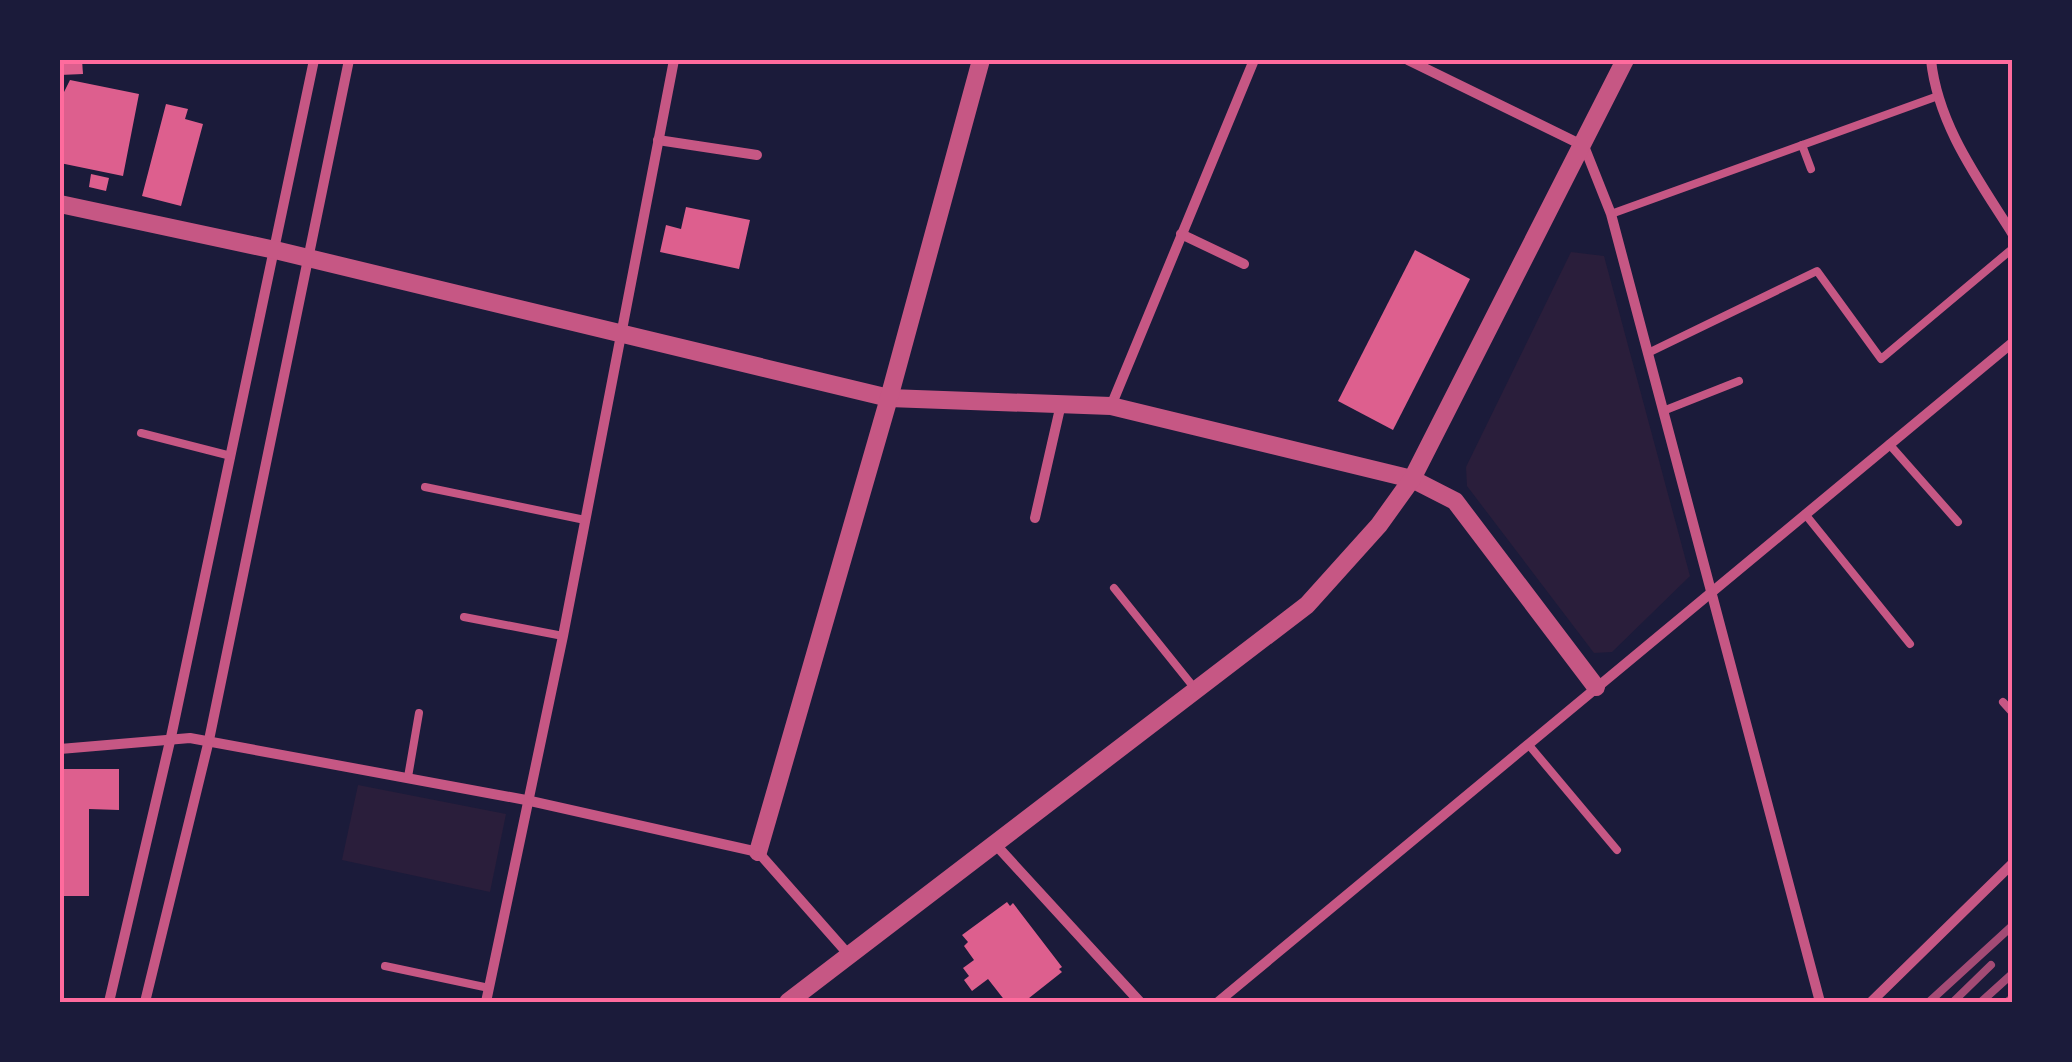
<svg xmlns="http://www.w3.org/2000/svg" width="2072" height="1062" font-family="'Crimson Pro',serif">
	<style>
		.green { fill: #2a1e3b }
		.building { fill: #dd5f8e }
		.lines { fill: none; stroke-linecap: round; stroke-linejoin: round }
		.service { stroke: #c65784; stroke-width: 8 }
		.minor { stroke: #c65784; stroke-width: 10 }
		.tertiary { stroke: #c65784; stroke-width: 18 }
		.rail { stroke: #a44b75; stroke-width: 8 }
		.neatline { fill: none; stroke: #ff6b9d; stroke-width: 4 }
	</style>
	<rect width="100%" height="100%" fill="#1b1b3a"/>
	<g class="green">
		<path d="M1571 252 1604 256 1690 576 1612 652 1594 653 1467 486 1466 467Z"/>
		<path d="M358 785 506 814 490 892 342 860Z"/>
	</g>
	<g class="building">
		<path d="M60 60H82L83 74 60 75Z"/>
		<path d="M70 80 139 94 123 176 60 163V92H64Z"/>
		<path d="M166 104 188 109 185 119 203 124 181 206 142 196Z"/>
		<path d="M91 174 109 178 106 191 89 187Z"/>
		<path d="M686 207 750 220 739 269 660 252 666 225 681 229Z"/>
		<path d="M1415 250 1470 279 1393 430 1338 401Z"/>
		<path d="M60 769H119V810L89 809V896H60Z"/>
		<path d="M1007 902 1010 906 1013 903 1062 967 1059 969 1062 972 1024 1002H1014L1012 998 1006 1002 988 979 972 991 964 980 969 976 963 968 974 960 964 946 968 942 962 935Z"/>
	</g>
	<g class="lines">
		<g class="service">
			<path d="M1802 145 1811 169"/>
			<path d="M1611 214 1938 96"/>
			<path d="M1648 353 1817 271 1881 359 2012 249"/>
			<path d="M1663 411 1739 381"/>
			<path d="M141 433 231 456"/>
			<path d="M1889 444 1958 522"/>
			<path d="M425 487 585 520"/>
			<path d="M1805 514 1910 644"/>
			<path d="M1114 588 1196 690"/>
			<path d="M464 617 563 636"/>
			<path d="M2003 702 2012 712"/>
			<path d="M1528 744 1617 850"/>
			<path d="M408 777 419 713"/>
			<path d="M385 966 489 988"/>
		</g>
		<g class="minor">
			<path d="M1408 60 1584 146 1611 214 1820 1002"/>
			<path d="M1931 60C1938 125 1978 179 2012 233"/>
			<path d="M658 140 757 155"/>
			<path d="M1181 234 1244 264"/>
			<path d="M1111 406 1254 60"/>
			<path d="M1035 518 1061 404"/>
			<path d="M60 749 190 738 526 800 758 852 849 955"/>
			<path d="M996 845 1140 1002"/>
			<path d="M109 1002 171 737 314 60"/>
			<path d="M145 1002 209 740 349 60"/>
			<path d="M486 1002 563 636 674 60"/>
			<path d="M1218 1002 2012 343"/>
			<path d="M1871 1002 2012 864"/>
		</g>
		<g class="tertiary">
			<path d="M60 204 275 250 889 398 1111 406 1412 479 1455 501 1596 687"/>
			<path d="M758 852 889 398 981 60"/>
			<path d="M788 1002 1307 605 1379 525 1412 479 1625 60"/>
		</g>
		<g class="rail">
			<path d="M1929 1002 2012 926"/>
			<path d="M1953 1002 1991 965"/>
			<path d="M1981 1002 2012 974"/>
			<path d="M2007 1002 2012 998"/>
		</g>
	</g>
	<rect width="2072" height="1062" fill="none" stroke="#1b1b3a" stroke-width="125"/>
	<rect x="62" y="62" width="1948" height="938" class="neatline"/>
</svg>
